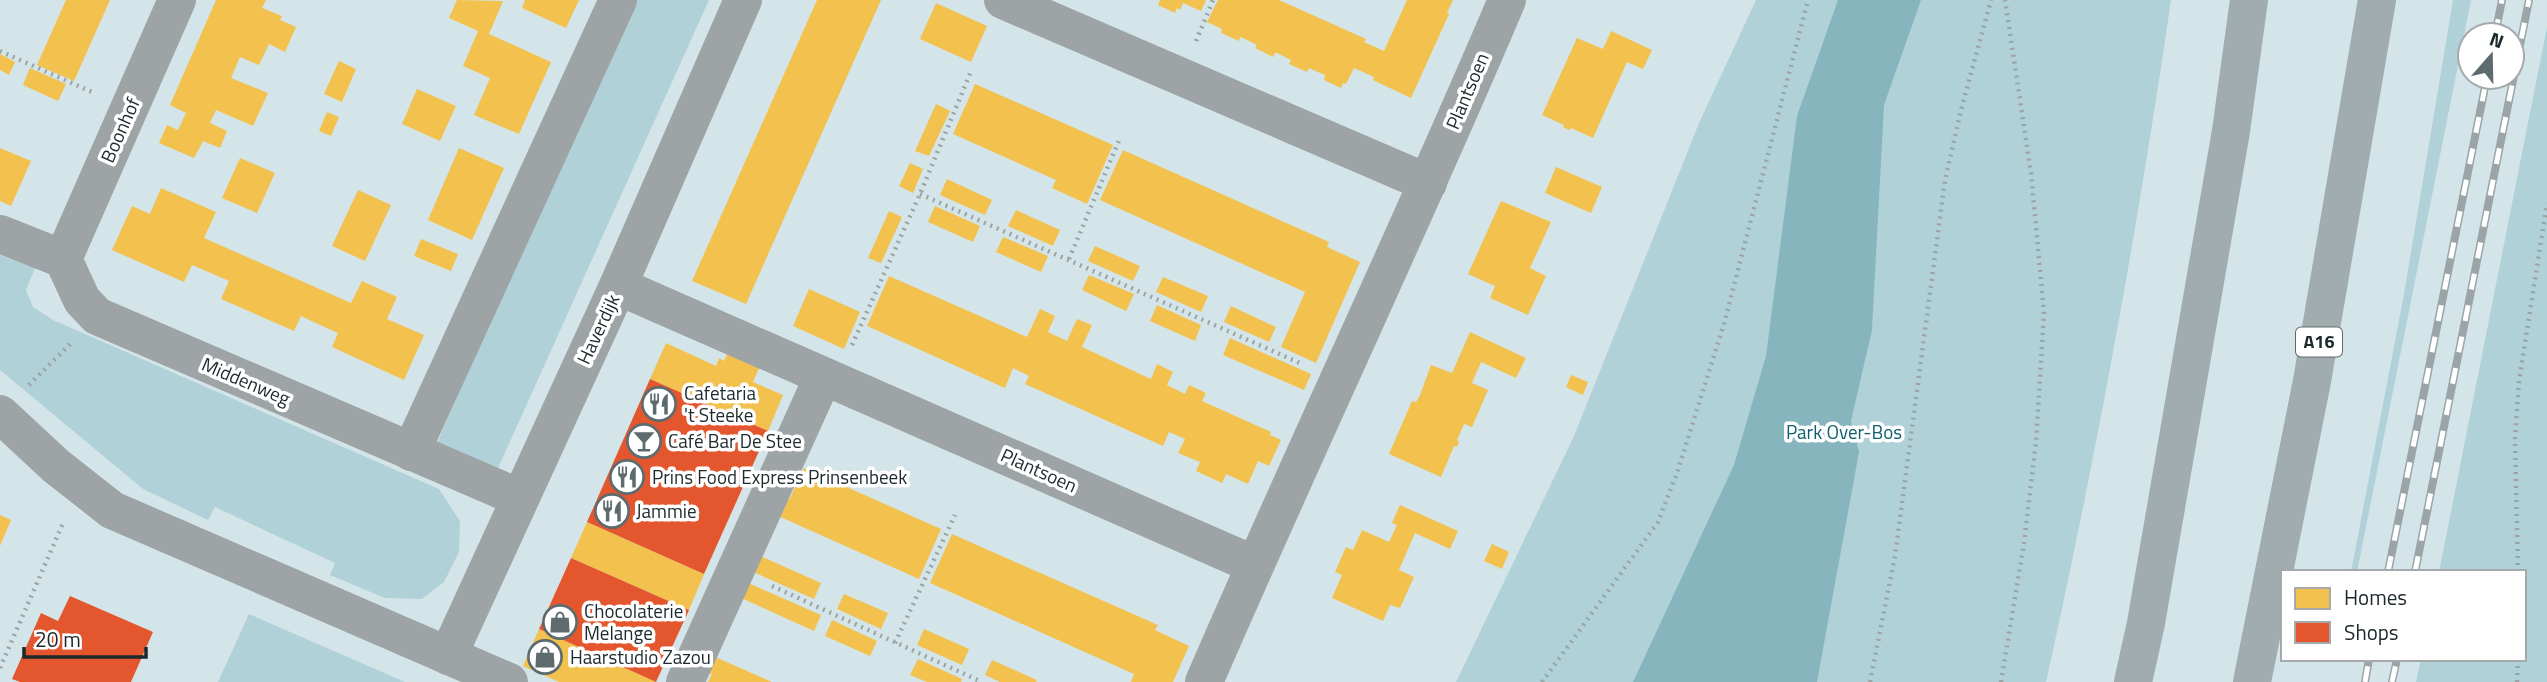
<svg xmlns="http://www.w3.org/2000/svg" width="2547" height="682" font-family="'Titillium Web',sans-serif">
	<style>
		.green { fill: #b1d1d8 }
		.water { fill: #87b5be }
		.homes { fill: #f2c14e }
		.shops { fill: #e4572e }
		.lines { fill: none; stroke-linecap: round; stroke-linejoin: round }
		.path { stroke: #9ba3a4; stroke-width: 4.5; stroke-dasharray: 2 5; stroke-linecap: butt }
		.minor { stroke: #9ea4a6; stroke-width: 38 }
		.highway { stroke: #a0acae; stroke-width: 38 }
		.rail-casing { stroke: #9ba4a7; stroke-width: 8 }
		.rail { stroke: #fff; stroke-width: 5; stroke-dasharray: 16; stroke-linecap: butt }
		.labels { text-anchor: middle; stroke-width: 7; stroke-linejoin: round; paint-order: stroke }
		.shield { fill: #fff; stroke: #61696b; stroke-width: 2 }
		.shield-label { font-size: 18px; font-weight: bold; fill: #1d292c }
		.street-label { font-size: 19px; fill: #1d292c; stroke: #fff }
		.poi-label { font-size: 19px; fill: #1d292c; stroke: #fff; text-anchor: start }
		.park-label { font-size: 19px; fill: #0f616e; stroke: #fff }
	</style>
	<rect width="100%" height="100%" fill="#d4e5e9"/>
	<g class="green">
		<path d="M630 0H709L494 477 434 450Z"/>
		<path d="M1756 0H2171C2138 228 2096 457 2046 682H1456L1574 436 1699 123Z"/>
		<path d="M2453 0H2471L2357 572H2351L2404 294Z"/>
		<path d="M2547 27V682H2416L2421 659H2524V572H2439Z"/>
		<path d="M0 255 35 268 26 290 33 307 53 320 439 489 460 521 459 552 444 582 422 599 385 598 330 575 335 563 215 507 208 520 143 489 0 370Z"/>
		<path d="M249 614 405 682H218Z"/>
	</g>
	<path class="water" d="M1838 0H1921L1884 105 1872 330 1851 421 1859 452 1817 682H1633L1734 465 1766 356 1797 116Z"/>
	<g class="homes">
		<path d="M66 0H110L74 81 37 65Z"/>
		<path d="M216 0H266L262 8 282 16 280 20 296 27 285 52 269 44 259 65 240 57 231 78 268 93 253 126 216 110 210 123 227 131 220 148 203 141 194 158 159 143 167 125 178 130 186 113 170 105Z"/>
		<path d="M457 0 503 1 489 34 551 62 519 134 474 115 490 78 463 66 478 31 449 18Z"/>
		<path d="M525 0H579L566 28 522 8Z"/>
		<path d="M817 0H881L746 304 692 281Z"/>
		<path d="M1160 0H1206L1201 11 1183 3 1180 10 1177 8 1175 13 1158 5Z"/>
		<path d="M1218 0H1279L1366 39 1364 42 1384 51 1407 0H1453L1447 13 1449 14 1411 98 1373 80 1374 77 1354 68 1346 84 1343 83 1341 88 1324 80 1325 75 1311 69 1309 68 1307 72 1289 64 1291 60 1277 53H1275L1273 57 1255 48 1257 45 1243 38 1240 37 1239 41 1221 33 1222 29 1207 22Z"/>
		<path d="M936 3 987 26 971 62 920 39Z"/>
		<path d="M1611 31 1652 50 1643 69 1627 62 1593 138 1571 128 1569 130 1563 127 1564 125 1542 115 1577 38 1603 49Z"/>
		<path d="M0 54 15 62 9 75 0 70Z"/>
		<path d="M339 61 356 69 342 102 324 94Z"/>
		<path d="M30 68 66 84 58 101 23 85Z"/>
		<path d="M975 84 1113 145 1087 204 1052 188 1056 180 953 134Z"/>
		<path d="M417 89 456 106 440 141 402 124Z"/>
		<path d="M936 104 950 111 929 156 915 151Z"/>
		<path d="M327 112 339 117 331 136 319 131Z"/>
		<path d="M0 148 31 161 11 206 0 201Z"/>
		<path d="M459 148 504 168 472 240 428 220Z"/>
		<path d="M1123 150 1329 242 1327 247 1360 262 1316 363 1281 347 1305 292 1100 200Z"/>
		<path d="M240 158 275 173 257 213 222 198Z"/>
		<path d="M910 163 923 169 913 193 899 186Z"/>
		<path d="M1556 167 1602 187 1591 213 1545 193Z"/>
		<path d="M947 179 992 200 985 215 940 195Z"/>
		<path d="M161 188 216 212 204 238 351 303 362 281 397 297 387 319 424 335 404 380 332 347 338 333 320 325 301 316 294 331 221 299 229 281 192 265 184 282 112 250 132 206 150 214Z"/>
		<path d="M358 190 391 205 365 261 332 246Z"/>
		<path d="M1501 201 1551 222 1530 268 1546 276 1528 315 1490 298 1495 286 1468 274Z"/>
		<path d="M935 206 980 226 973 242 928 222Z"/>
		<path d="M1016 210 1060 230 1053 246 1008 226Z"/>
		<path d="M889 211 902 217 881 263 868 258Z"/>
		<path d="M1003 237 1048 256 1041 272 996 252Z"/>
		<path d="M421 239 458 254 451 271 414 256Z"/>
		<path d="M1095 246 1140 266 1133 281 1088 261Z"/>
		<path d="M1089 275 1134 294 1126 311 1082 290Z"/>
		<path d="M889 276 1027 337 1040 309 1055 316 1048 332 1067 341 1077 319 1092 325 1082 347 1151 379 1157 364 1173 372 1167 385 1185 394 1189 385 1206 393 1202 401 1271 432 1270 435 1281 440 1269 466 1258 461 1248 484 1226 474 1222 483 1196 471 1200 462 1178 453 1185 439 1169 432 1163 446 1025 384 1029 376 1013 368 1005 388 867 326Z"/>
		<path d="M1163 277 1208 296 1201 312 1156 292Z"/>
		<path d="M809 289 860 312 844 349 793 326Z"/>
		<path d="M1157 305 1201 325 1195 341 1150 321Z"/>
		<path d="M1231 306 1276 327 1269 342 1224 322Z"/>
		<path d="M1470 332 1526 358 1516 378 1481 362 1472 383 1488 390 1472 427 1464 424 1457 440 1459 442 1457 447 1454 446 1441 477 1389 454 1412 401 1416 402 1420 395 1431 365 1452 373Z"/>
		<path d="M1230 338 1311 374 1304 390 1223 355Z"/>
		<path d="M666 343 716 366 719 358 724 361 727 354 759 368 753 382 783 395 768 431 650 379Z"/>
		<path d="M1571 375 1588 382 1583 395 1566 387Z"/>
		<path d="M804 468 941 529 919 579 776 515 784 497 789 500Z"/>
		<path d="M1400 505 1458 531 1450 549 1415 533 1399 570 1414 577 1400 608 1390 605 1383 621 1332 598 1342 575 1335 572 1346 547 1353 550 1362 530 1389 542 1397 525 1392 523Z"/>
		<path d="M0 515 11 520 0 546Z"/>
		<path d="M587 522 704 574 689 610 571 558Z"/>
		<path d="M952 534 1158 625 1155 630 1189 646 1173 682H1131L1134 674 930 583Z"/>
		<path d="M1492 544 1509 552 1502 569 1484 561Z"/>
		<path d="M758 555 821 583 814 599 751 571Z"/>
		<path d="M746 582 821 615 814 631 739 597Z"/>
		<path d="M844 594 888 613 881 629 837 609Z"/>
		<path d="M832 620 877 641 870 656 825 636Z"/>
		<path d="M539 629 656 682H559L523 666Z"/>
		<path d="M924 629 969 649 962 665 917 645Z"/>
		<path d="M713 656 772 682H708L712 674 706 672Z"/>
		<path d="M918 659 962 679 961 682H927L910 675Z"/>
		<path d="M992 660 1037 680 1036 682H1000L985 675Z"/>
	</g>
	<g class="shops">
		<path d="M650 379 768 431 704 574 587 522Z"/>
		<path d="M571 558 689 610 656 682 539 629Z"/>
		<path d="M70 596 153 632 131 682H20L12 679 41 613 58 621Z"/>
	</g>
	<g class="lines">
		<g class="path">
			<path d="M1196 41 1213 0"/>
			<path d="M0 51 92 92"/>
			<path d="M920 194 1302 364"/>
			<path d="M1069 259 1120 138"/>
			<path d="M852 345 920 194 972 69"/>
			<path d="M29 385 70 344"/>
			<path d="M2518 572 2515 439 2519 381 2547 203"/>
			<path d="M772 586 982 682"/>
			<path d="M895 643 955 515"/>
			<path d="M0 668 63 523"/>
			<path d="M1542 682 1658 522 1677 473 1724 324 1808 0"/>
			<path d="M1870 682 1895 556 1945 180 1961 110 1991 0"/>
			<path d="M2001 682 2024 543 2036 442 2044 313 2031 173 2005 0"/>
			<path d="M2517 682 2518 659"/>
		</g>
		<g class="minor">
			<path d="M1003 0 1428 183"/>
			<path d="M0 234 63 259 82 300 97 316 520 498"/>
			<path d="M63 259 177 0"/>
			<path d="M618 286 1255 565"/>
			<path d="M0 414 56 466 112 510 509 682"/>
			<path d="M411 452 618 0"/>
			<path d="M448 656 618 286 743 0"/>
			<path d="M685 682 823 377"/>
			<path d="M1204 682C1303 453 1410 229 1507 0"/>
		</g>
		<g class="highway">
			<path d="M2133 682 2146 623 2231 131 2249 0"/>
			<path d="M2252 682 2312 381 2377 0"/>
		</g>
		<g class="rail-casing">
			<g id="rail">
				<path d="M2495 35 2502 0"/>
				<path d="M2388 572 2487 77"/>
				<path d="M2415 572 2529 0"/>
				<path d="M2365 682 2369 659"/>
				<path d="M2392 682 2397 659"/>
			</g>
		</g>
		<use href="#rail" class="rail"/>
	</g>
	<defs>
		<g id="restaurant-ring" transform="scale(1.75)"><circle r="9.5" fill="#fff" stroke="#5d6b6e" stroke-width="1.5"/><path d="M-5-6h1v4h1v-4h1v4h1v-4h1v5L-1.5 .5V6h-2V.5L-5-1ZM5-6V6H3V1.5H1.5Q1.5-4 5-6Z" fill="#5d6b6e"/></g>
		<g id="bar-ring" transform="scale(1.75)"><circle r="9.5" fill="#fff" stroke="#5d6b6e" stroke-width="1.5"/><path d="M-6-5H6L.8 .8V4.5H3.5V6h-7V4.5H-.8V.8Z" fill="#5d6b6e"/></g>
		<g id="shop-ring" transform="scale(1.75)"><circle r="9.5" fill="#fff" stroke="#5d6b6e" stroke-width="1.5"/><path d="M-5-2.5h2.3a2.7 3.5 0 0 1 5.4 0H5L5.5 6h-11ZM-1.5-2.5h3a1.5 2.3 0 0 0-3 0Z" fill="#5d6b6e"/></g>
	</defs>
	<g fill-rule="evenodd">
		<use href="#restaurant-ring" x="659" y="404"/>
		<use href="#bar-ring" x="644" y="441"/>
		<use href="#restaurant-ring" x="627" y="477"/>
		<use href="#restaurant-ring" x="612" y="511"/>
		<use href="#shop-ring" x="560" y="622"/>
		<use href="#shop-ring" x="545" y="657"/>
	</g>
	<g class="labels">
		<rect class="shield" x="2296" y="327.5" width="46" height="29" rx="5"/>
		<g class="shield-label">
			<text x="2319" y="348">A16</text>
		</g>
		<g class="street-label">
			<text transform="translate(1467 91) rotate(-67)" y="7">Plantsoen</text>
			<text transform="translate(120 130) rotate(-66)" y="7">Boonhof</text>
			<text transform="translate(598 329) rotate(-65)" y="7">Haverdijk</text>
			<text transform="translate(246 381) rotate(23)" y="7">Middenweg</text>
			<text transform="translate(1039 470) rotate(24)" y="7">Plantsoen</text>
		</g>
		<g class="poi-label">
			<text x="684" y="400">Cafetaria<tspan x="684" dy="22">'t Steeke</tspan></text>
			<text x="668" y="448">Café Bar De Stee</text>
			<text x="652" y="484">Prins Food Express Prinsenbeek</text>
			<text x="636" y="518">Jammie</text>
			<text x="584" y="618">Chocolaterie<tspan x="584" dy="22">Melange</tspan></text>
			<text x="570" y="664">Haarstudio Zazou</text>
		</g>
		<g class="park-label">
			<text x="1844" y="439">Park Over-Bos</text>
		</g>
	</g>
	<rect x="2281" y="570" width="245" height="91" fill="#ffffff" stroke="#a5a9ab" stroke-width="2"/>
	<rect x="2295" y="588" width="35" height="21" fill="#f2c14e" stroke="#a5a9ab" stroke-width="2"/>
	<text x="2344" y="605" font-size="21" fill="#1d292c">Homes</text>
	<rect x="2295" y="622" width="35" height="21" fill="#e4572e" stroke="#a5a9ab" stroke-width="2"/>
	<text x="2344" y="640" font-size="21" fill="#1d292c">Shops</text>
	<g transform="translate(2491 56) rotate(20)"><circle r="33" fill="#ffffff" stroke="#a5a9ab" stroke-width="2"/>
	<path d="M0-5L12 26L0 18L-12 26Z" fill="#5d6b6e"/>
	<text y="-10" font-size="19" font-weight="bold" text-anchor="middle" fill="#1d292c">N</text>
	</g>
	<path d="M24 647v10h122v-10" fill="none" stroke="#1d292c" stroke-width="3.5"/>
	<text x="35" y="647" font-size="21" fill="#1d292c" stroke="#ffffff" stroke-width="5" paint-order="stroke">20 m</text>
</svg>
